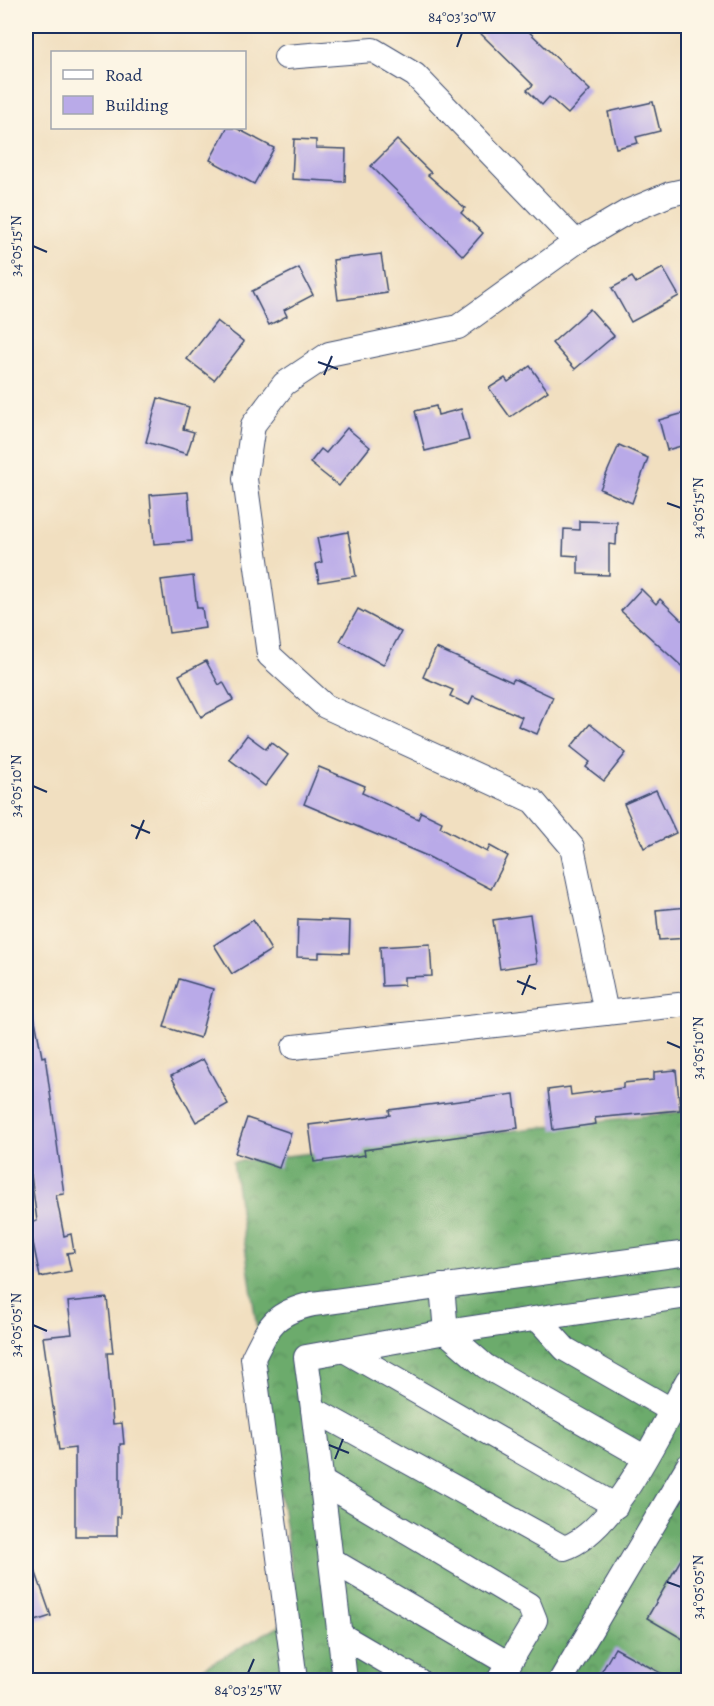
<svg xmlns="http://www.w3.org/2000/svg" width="714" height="1706" font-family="Alegreya,serif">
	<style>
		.forest { fill: url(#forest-crowns); stroke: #446d65; stroke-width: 1.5 }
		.building { fill: #b9aae8 }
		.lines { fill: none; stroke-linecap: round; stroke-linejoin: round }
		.minor-casing { stroke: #3b496d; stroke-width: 26 }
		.minor { stroke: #fff; stroke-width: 24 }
		.ticks { fill: none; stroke: #1b2f5e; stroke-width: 2 }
		.neatline { fill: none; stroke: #1b2f5e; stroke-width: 2 }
		.ticks-label { font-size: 15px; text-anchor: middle; fill: #1b2f5e }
	</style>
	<defs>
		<pattern id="forest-crowns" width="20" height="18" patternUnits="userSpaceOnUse" patternTransform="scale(1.5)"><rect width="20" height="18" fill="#6cab6c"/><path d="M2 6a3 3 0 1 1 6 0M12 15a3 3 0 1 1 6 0" fill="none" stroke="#588c5c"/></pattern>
	</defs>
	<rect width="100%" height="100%" fill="#fcf5e5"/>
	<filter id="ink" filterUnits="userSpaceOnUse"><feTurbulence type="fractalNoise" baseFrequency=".0167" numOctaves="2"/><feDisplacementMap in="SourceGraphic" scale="12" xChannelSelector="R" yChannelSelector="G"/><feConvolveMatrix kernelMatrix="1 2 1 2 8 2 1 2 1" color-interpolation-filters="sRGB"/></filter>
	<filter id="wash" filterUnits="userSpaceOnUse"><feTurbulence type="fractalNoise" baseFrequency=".008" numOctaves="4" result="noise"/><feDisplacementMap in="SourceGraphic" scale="24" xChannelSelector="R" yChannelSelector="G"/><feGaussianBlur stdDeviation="1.35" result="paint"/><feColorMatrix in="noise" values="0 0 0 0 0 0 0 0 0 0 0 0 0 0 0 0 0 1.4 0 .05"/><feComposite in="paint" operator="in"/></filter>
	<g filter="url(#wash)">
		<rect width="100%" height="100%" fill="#f1dfc0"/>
		<path class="forest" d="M688 1111V1680H182L298 1615 233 1162Z"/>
		<g id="blocks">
			<g class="building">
				<path d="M473 26H523L590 90 568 114 549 97 542 105 527 90 533 85Z"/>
				<path d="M653 102 660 131 636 137 638 143 616 148 608 112Z"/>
				<path d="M227 128H236L274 148 254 184 210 160Z"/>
				<path d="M294 139 316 140V148L346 149 345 182 292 179Z"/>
				<path d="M397 140 431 173 428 175 465 208 461 213 483 233 463 256 371 166Z"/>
				<path d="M381 254 387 293 338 300 333 260Z"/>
				<path d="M299 268 313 295 284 310 287 316 269 325 252 291Z"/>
				<path d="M663 268 679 296 631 322 612 288 632 277 636 283Z"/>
				<path d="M590 309 614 336 575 369 552 343Z"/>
				<path d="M217 321 244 342 214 380 187 359Z"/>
				<path d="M530 366 548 391 510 417 489 388 505 378 508 382Z"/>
				<path d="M158 398 189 407 183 429 194 432 187 454 146 442Z"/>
				<path d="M436 406 438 415 461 409 469 440 425 451 415 411Z"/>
				<path d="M688 412V444L667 450 659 420Z"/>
				<path d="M347 428 370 447 339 486 310 463 321 449 326 453Z"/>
				<path d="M619 445 648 458 632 503 600 489Z"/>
				<path d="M188 492 192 541 154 544 150 495Z"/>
				<path d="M579 521 617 522 616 545 609 544V575L578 574V556L563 555 564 529 579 530Z"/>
				<path d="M348 532 356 576 319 582 316 564 322 562 317 538Z"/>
				<path d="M193 576 197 608H202L205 628 169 633 161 580Z"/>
				<path d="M641 589 656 604 660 599 688 626V672L621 611Z"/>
				<path d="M358 609 401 632 383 665 340 641Z"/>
				<path d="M436 648 512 682 514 679 553 697 537 734 518 726 522 717 473 696 469 705 450 696 453 690 423 677Z"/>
				<path d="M206 661 219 685 223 682 233 700 201 717 179 675Z"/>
				<path d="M590 724 626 753 604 781 586 767 590 762 571 747Z"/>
				<path d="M247 735 266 749 271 742 288 755 265 786 229 759Z"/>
				<path d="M319 767 365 786 362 793 418 819 421 812 442 822 440 827 487 852 490 846 508 856 491 889 427 856 304 804Z"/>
				<path d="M656 790 676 833 644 848 624 804Z"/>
				<path d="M688 907V938L659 940 656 910Z"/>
				<path d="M530 915 537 963 500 969 493 920Z"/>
				<path d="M298 919 350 921 349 953 319 952V958L297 957Z"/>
				<path d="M253 920 271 950 232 974 214 945Z"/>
				<path d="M430 944 432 976 404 977V985L382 986 380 947Z"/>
				<path d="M179 979 213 989 200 1038 164 1027Z"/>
				<path d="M34 1015 42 1057 45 1056 64 1194 56 1195 64 1236 71 1234 74 1252 67 1253 71 1271 40 1277 29 1223 37 1221 31 1175 26 1176V1016Z"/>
				<path d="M203 1059 228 1104 196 1122 171 1076Z"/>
				<path d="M676 1070 680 1110 595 1118 596 1124 553 1130 548 1090 570 1087 571 1095 623 1088V1083L654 1080V1072Z"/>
				<path d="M514 1094 518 1128 364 1150 365 1155 314 1162 309 1125 390 1115 389 1110Z"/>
				<path d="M247 1118 291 1133 279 1168 235 1153Z"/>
				<path d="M107 1298 113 1353H107L113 1424 122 1423 124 1444H120V1517H117V1536H75V1448L59 1450 43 1337 72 1334 68 1302Z"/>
				<path d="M688 1547V1642L647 1618Z"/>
				<path d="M28 1550 51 1616 26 1624V1551Z"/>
				<path d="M615 1648 673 1680H597Z"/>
			</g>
		</g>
	</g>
	<g filter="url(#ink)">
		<use href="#blocks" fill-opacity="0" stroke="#3b496d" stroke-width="1.5"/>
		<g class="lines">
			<g class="minor-casing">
				<g id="minor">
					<path d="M286 57 373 50 415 75 576 242"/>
					<path d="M606 1013 572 847 533 801 325 706 269 655 245 479 253 425 284 384 329 354 458 327 576 242 627 212 670 194 688 190"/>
					<path d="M294 1047 688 1004"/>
					<path d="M442 1286 446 1332 485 1366 644 1457"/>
					<path d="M688 1296 446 1332 306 1357 313 1409 564 1548C615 1532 662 1426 688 1380"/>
					<path d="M538 1319 565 1349 671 1410"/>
					<path d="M344 1350 616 1506"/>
					<path d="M313 1409 345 1680"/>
					<path d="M321 1481 529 1605 535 1620 499 1680"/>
					<path d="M331 1560 509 1664"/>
					<path d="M339 1634 418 1680"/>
					<path d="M295 1680 253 1358C270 1324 274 1313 313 1304L688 1253"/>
					<path d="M561 1680 688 1466"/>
				</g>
			</g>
			<use href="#minor" class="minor"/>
		</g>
	</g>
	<path class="ticks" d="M457 47 462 33M33 246 47 252M318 362 338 369M324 375 332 356M667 503 681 508M33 786 47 792M131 825 150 833M136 839 144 820M517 981 536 989M522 995 530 975M667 1042 681 1048M33 1325 47 1331M329 1445 349 1453M335 1459 343 1439M667 1582 681 1587M248 1673 254 1659"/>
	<rect width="714" height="1706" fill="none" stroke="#fcf5e5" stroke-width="66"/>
	<rect x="51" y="51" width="195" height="78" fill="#fcf5e5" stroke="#a2a6af" stroke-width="1.5"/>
	<rect x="63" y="70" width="30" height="9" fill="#ffffff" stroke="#a2a6af" stroke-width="1.5"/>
	<text x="105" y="81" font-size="18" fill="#1b2f5e">Road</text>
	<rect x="63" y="96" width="30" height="18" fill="#b9aae8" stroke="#a2a6af" stroke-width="1.5"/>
	<text x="105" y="111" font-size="18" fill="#1b2f5e">Building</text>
	<rect x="33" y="33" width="648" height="1640" class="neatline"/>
	<g class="ticks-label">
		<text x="462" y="22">84°03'30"W</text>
		<text transform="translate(16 246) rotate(-90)" y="5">34°05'15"N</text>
		<text transform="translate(698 508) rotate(-90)" y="5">34°05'15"N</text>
		<text transform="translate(16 786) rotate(-90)" y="5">34°05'10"N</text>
		<text transform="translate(698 1048) rotate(-90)" y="5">34°05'10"N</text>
		<text transform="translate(16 1325) rotate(-90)" y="5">34°05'05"N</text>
		<text transform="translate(698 1587) rotate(-90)" y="5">34°05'05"N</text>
		<text x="248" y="1695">84°03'25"W</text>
	</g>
</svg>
